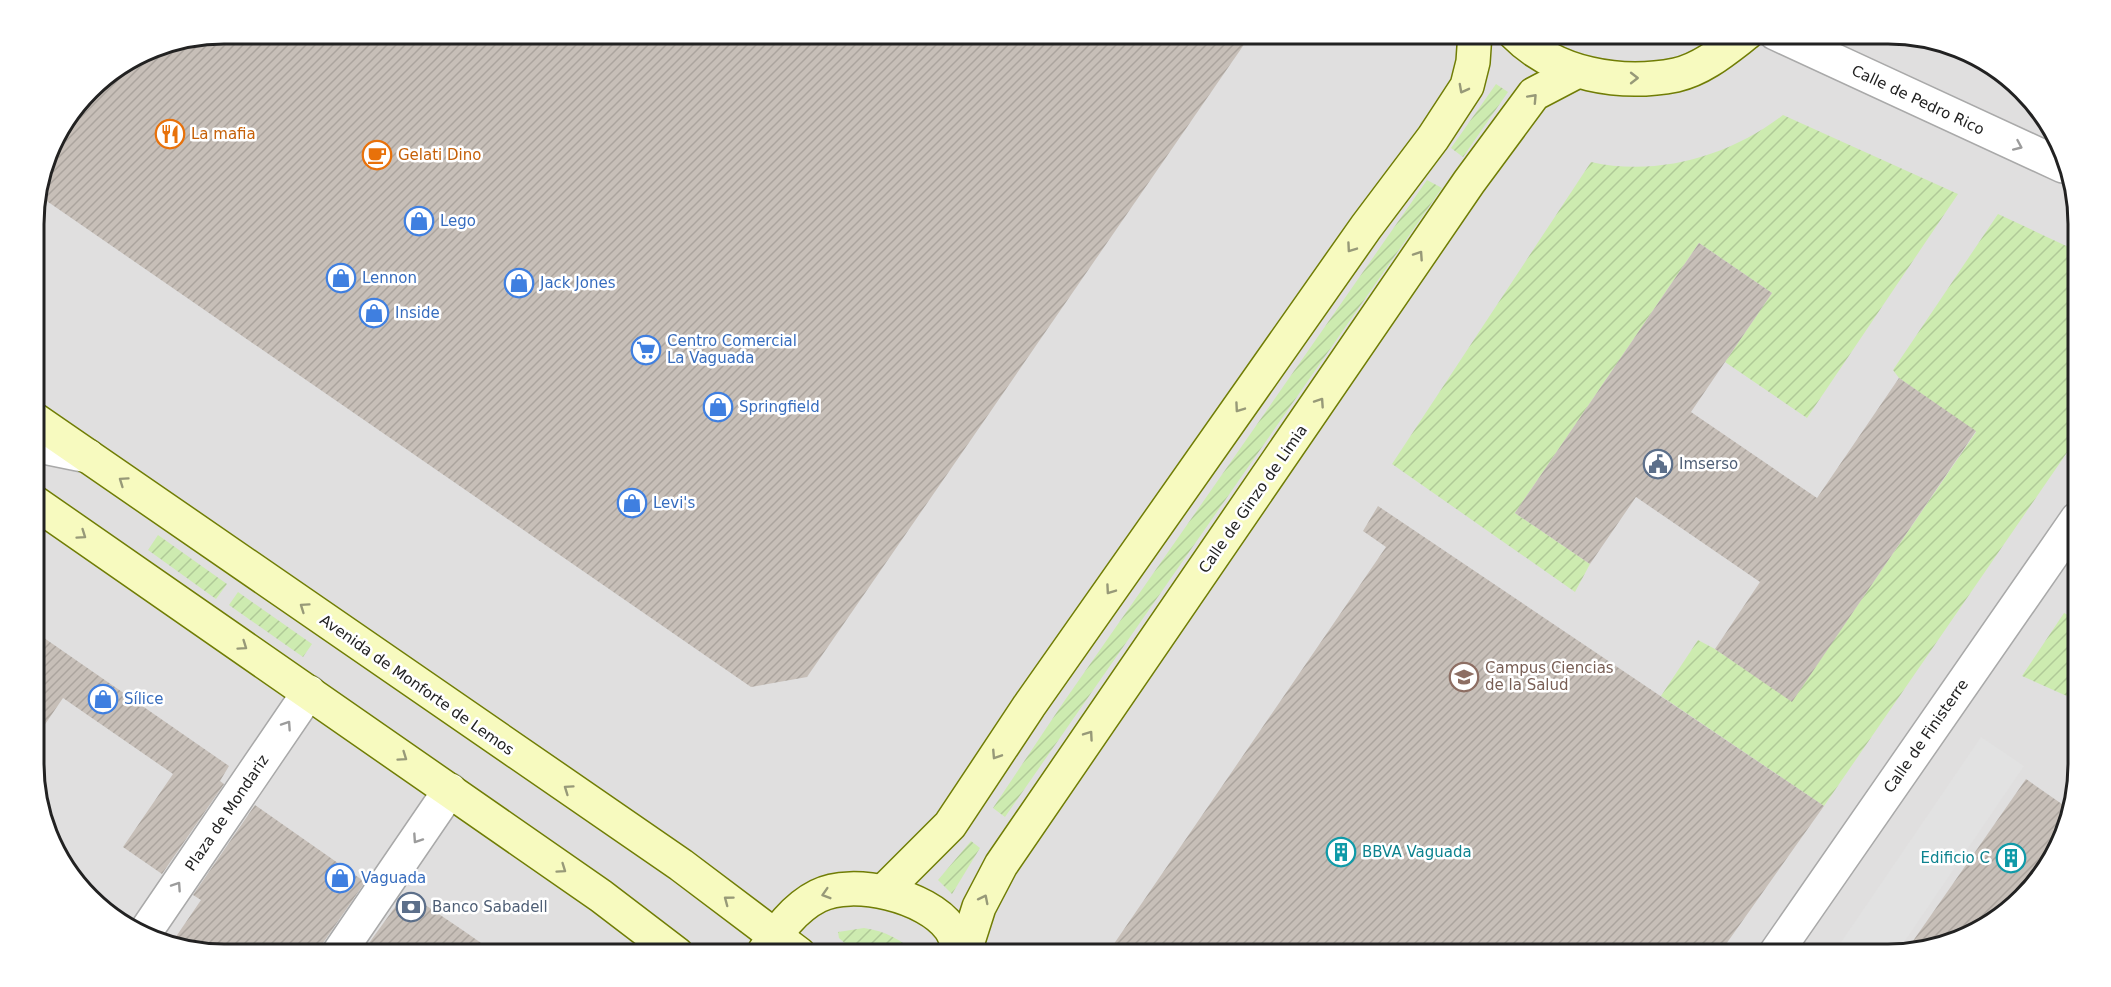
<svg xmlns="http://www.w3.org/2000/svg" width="2111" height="987" font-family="'DejaVu Sans',sans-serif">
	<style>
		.residential { fill: #e0dfdf }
		.garden { fill: url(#garden-furrows) }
		.parking { fill: #e2e2e2 }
		.building { fill: url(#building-hatch) }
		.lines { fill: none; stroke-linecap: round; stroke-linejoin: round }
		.street-casing { stroke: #a9a9a9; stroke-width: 36 }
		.secondary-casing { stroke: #707d05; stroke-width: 36 }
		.street { stroke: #fff; stroke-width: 33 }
		.secondary { stroke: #f7fabf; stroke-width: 33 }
		.oneway { stroke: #979978 }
		.oneway2 { stroke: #9c9c9c }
		.labels { text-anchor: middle; stroke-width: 5; stroke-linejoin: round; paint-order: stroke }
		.street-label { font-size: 15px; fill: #222; stroke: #fff }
		.food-label { font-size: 15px; fill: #c56008; stroke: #fff; text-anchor: start }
		.shop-label { font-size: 15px; fill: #366cbe; stroke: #fff; text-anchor: start }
		.service-label { font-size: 15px; fill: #4e5e75; stroke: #fff; text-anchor: start }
		.education-label { font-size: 15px; fill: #785e54; stroke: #fff; text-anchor: start }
		.culture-label { font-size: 15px; fill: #0d838f; stroke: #fff; text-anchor: start }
		.rim { fill: none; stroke: #222; stroke-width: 3 }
	</style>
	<defs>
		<pattern id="garden-furrows" width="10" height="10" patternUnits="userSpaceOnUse" patternTransform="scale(1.5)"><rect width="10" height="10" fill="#cdebb0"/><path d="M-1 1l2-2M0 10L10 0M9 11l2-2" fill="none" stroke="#b0c997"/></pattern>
		<pattern id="building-hatch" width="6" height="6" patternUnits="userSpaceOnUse" patternTransform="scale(1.5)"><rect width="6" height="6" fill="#c7bfb8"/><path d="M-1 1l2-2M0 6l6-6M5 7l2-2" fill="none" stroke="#aba49e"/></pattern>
	</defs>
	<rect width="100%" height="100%" fill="#f2efe9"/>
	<path class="residential" d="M224 33H1887L1961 48 2039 108 2076 199 2078 764 2063 837 2038 880 1994 922 1900 954H224L150 939 72 879 35 789 33 211 53 139 98 81 151 47Z"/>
	<g class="garden">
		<path d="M1496 84 1508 92 1463 157 1451 148Z"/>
		<path d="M1783 115 1958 194 1807 418 1725 362 1772 293 1699 243 1515 513 1590 564 1575 592 1392 464 1591 162C1657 177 1730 156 1783 115Z"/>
		<path d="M1427 180 1442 188 1005 817 993 808 1063 703Z"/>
		<path d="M1998 214 2077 251V438L1824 806 1661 696 1698 640 1715 649 1792 701 1976 432 1899 378 1893 370Z"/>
		<path d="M158 535 227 584 216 599 148 550Z"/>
		<path d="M238 592 312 644 303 657 229 605Z"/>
		<path d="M2064 613 2078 620V701L2022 676Z"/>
		<path d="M971 841 980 848 952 894 938 880Z"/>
		<path d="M864 928C885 931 902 940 917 954H857L839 938 838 932Z"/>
	</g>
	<path class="parking" d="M1981 737 2024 766 1896 954H1833Z"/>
	<g class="building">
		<path d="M224 33H1252L807 677 751 687 38 195 53 139 98 81 151 47Z"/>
		<path d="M1699 243 1772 293 1691 412 1817 498 1899 378 1976 431 1792 702 1715 649 1760 582 1636 497 1590 564 1515 513Z"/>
		<path d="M1378 506 1824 806 1719 954H1107L1386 547 1363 531Z"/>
		<path d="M34 631 229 766 220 781 224 784 162 874 123 847 173 774 63 698 35 739Z"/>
		<path d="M2026 779 2069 809 2063 837 2038 880 1994 922 1906 951Z"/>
		<path d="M255 805 365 882 323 943 319 954H224L171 944 201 900 193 895Z"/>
		<path d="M406 892 461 929 497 954H361Z"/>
	</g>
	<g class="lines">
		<g class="street-casing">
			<g id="street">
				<path d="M1775 33 2063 166"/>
				<path d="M34 445 88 456"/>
				<path d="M144 934 309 692"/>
				<path d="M338 954 450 790"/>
				<path d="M1775 954 2077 519"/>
			</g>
		</g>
		<g class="secondary-casing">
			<g id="secondary">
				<path d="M1514 33C1555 75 1621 86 1676 75 1703 69 1726 49 1747 33"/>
				<path d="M34 419 681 865 799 954"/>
				<path d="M34 502 601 896 677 954"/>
				<path d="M884 891 950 825 1029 706 1366 227 1433 138 1467 86 1473 62 1475 33"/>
				<path d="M764 952C778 931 794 908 818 896 853 878 927 896 950 928 955 935 958 946 961 954"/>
				<path d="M964 954 979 907 1001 865 1469 182 1534 94 1576 72"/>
			</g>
		</g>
		<use href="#street" class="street"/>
		<use href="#secondary" class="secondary"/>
	</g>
	<defs><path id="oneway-chevron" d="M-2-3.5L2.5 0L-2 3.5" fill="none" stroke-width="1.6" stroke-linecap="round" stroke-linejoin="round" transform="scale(1.5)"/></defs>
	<g class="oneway">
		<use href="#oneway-chevron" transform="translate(1634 78)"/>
		<use href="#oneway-chevron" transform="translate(1463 89) rotate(118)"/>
		<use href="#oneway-chevron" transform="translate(1533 98) rotate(-47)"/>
		<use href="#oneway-chevron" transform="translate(1351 248) rotate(125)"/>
		<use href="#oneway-chevron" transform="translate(1419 255) rotate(-56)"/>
		<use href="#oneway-chevron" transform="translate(1320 402) rotate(-56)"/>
		<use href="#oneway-chevron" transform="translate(1239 408) rotate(125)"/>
		<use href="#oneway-chevron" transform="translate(123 481) rotate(-145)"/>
		<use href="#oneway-chevron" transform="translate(82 535) rotate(35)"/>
		<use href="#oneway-chevron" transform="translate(1110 590) rotate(125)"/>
		<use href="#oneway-chevron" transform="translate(304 607) rotate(-145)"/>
		<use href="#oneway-chevron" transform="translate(243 646) rotate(35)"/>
		<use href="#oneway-chevron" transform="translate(1089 735) rotate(-55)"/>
		<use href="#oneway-chevron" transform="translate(996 755) rotate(123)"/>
		<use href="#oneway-chevron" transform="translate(403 757) rotate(35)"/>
		<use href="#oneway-chevron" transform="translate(568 789) rotate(-145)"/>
		<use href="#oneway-chevron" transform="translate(562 869) rotate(35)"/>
		<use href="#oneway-chevron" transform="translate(826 894) rotate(163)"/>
		<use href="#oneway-chevron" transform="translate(984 899) rotate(-63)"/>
		<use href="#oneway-chevron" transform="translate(728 900) rotate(-143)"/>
	</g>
	<g class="oneway2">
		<use href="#oneway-chevron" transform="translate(2018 146) rotate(24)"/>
		<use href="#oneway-chevron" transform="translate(287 725) rotate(-56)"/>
		<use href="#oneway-chevron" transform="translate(417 839) rotate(124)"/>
		<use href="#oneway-chevron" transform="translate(177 886) rotate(-56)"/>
	</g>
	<defs>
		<g id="restaurant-ring" transform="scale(1.5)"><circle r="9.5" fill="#fff" stroke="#e8710a" stroke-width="1.5"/><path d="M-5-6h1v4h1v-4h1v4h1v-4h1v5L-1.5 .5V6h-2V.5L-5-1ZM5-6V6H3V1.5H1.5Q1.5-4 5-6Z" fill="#e8710a"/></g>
		<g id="cafe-ring" transform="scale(1.5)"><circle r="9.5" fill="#fff" stroke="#e8710a" stroke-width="1.5"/><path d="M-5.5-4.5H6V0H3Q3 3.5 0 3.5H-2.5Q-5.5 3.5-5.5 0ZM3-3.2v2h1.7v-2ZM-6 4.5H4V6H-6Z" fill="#e8710a"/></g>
		<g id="shop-ring" transform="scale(1.5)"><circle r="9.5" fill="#fff" stroke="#3f7fe0" stroke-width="1.5"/><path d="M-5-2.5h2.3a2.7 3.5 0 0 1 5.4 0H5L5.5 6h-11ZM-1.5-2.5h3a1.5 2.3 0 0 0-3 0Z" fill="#3f7fe0"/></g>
		<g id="supermarket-ring" transform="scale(1.5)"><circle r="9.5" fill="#fff" stroke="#3f7fe0" stroke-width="1.5"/><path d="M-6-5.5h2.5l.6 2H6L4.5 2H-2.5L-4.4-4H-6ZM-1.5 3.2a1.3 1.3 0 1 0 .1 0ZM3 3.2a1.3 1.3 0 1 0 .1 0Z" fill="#3f7fe0"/></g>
		<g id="civic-ring" transform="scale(1.5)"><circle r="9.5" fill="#fff" stroke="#5c6f8a" stroke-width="1.5"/><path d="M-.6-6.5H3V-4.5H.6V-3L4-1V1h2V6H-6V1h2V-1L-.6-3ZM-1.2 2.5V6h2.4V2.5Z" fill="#5c6f8a"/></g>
		<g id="university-ring" transform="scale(1.5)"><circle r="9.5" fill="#fff" stroke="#8d6e63" stroke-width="1.5"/><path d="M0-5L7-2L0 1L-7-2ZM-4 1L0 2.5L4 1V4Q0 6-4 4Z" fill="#8d6e63"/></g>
		<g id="building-ring" transform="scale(1.5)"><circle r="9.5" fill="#fff" stroke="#0f9aa8" stroke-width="1.5"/><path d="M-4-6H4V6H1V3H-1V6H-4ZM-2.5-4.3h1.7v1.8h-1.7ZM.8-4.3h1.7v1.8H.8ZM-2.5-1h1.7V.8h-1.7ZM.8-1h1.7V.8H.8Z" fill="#0f9aa8"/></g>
		<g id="bank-ring" transform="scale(1.5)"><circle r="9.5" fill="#fff" stroke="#5c6f8a" stroke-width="1.5"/><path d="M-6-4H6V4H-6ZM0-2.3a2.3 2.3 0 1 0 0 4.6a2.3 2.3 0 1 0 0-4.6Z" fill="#5c6f8a"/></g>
	</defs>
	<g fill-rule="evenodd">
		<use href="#restaurant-ring" x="170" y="134"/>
		<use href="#cafe-ring" x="377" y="155"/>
		<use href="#shop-ring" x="419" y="221"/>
		<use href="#shop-ring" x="341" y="278"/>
		<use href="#shop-ring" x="519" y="283"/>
		<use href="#shop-ring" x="374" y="313"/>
		<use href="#supermarket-ring" x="646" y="350"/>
		<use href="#shop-ring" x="718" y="407"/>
		<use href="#civic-ring" x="1658" y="464"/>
		<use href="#shop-ring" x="632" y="503"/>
		<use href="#university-ring" x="1464" y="677"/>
		<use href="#shop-ring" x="103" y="699"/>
		<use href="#building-ring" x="1341" y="852"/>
		<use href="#building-ring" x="2011" y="858"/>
		<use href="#shop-ring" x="340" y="878"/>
		<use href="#bank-ring" x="411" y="907"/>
	</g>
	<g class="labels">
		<g class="street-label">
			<text transform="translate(1918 100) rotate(25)" y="5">Calle de Pedro Rico</text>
			<text transform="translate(1253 499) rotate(-55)" y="5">Calle de Ginzo de Limia</text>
			<text transform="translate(417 685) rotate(35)" y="5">Avenida de Monforte de Lemos</text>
			<text transform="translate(1926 736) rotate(-55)" y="5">Calle de Finisterre</text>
			<text transform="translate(227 813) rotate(-56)" y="5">Plaza de Mondariz</text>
		</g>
		<g class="food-label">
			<text x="191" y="139">La mafia</text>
			<text x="398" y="160">Gelati Dino</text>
		</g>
		<g class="shop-label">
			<text x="440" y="226">Lego</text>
			<text x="362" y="283">Lennon</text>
			<text x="540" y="288">Jack Jones</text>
			<text x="395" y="318">Inside</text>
			<text x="667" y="346">Centro Comercial<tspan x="667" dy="17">La Vaguada</tspan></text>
			<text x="739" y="412">Springfield</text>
			<text x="653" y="508">Levi's</text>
			<text x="124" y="704">Sílice</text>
			<text x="361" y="883">Vaguada</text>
		</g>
		<g class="service-label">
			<text x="1679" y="469">Imserso</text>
			<text x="432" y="912">Banco Sabadell</text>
		</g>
		<g class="education-label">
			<text x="1485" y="673">Campus Ciencias<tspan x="1485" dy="17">de la Salud</tspan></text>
		</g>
		<g class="culture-label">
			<text x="1362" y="857">BBVA Vaguada</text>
			<text x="1990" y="863" text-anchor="end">Edificio C</text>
		</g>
	</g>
	<path d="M0 0H2111V987H0ZM224 44H1888A180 180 0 0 1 2068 224V764A180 180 0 0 1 1888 944H224A180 180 0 0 1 44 764V224A180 180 0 0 1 224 44Z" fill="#fff" fill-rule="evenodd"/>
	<path class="rim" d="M224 44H1888A180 180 0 0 1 2068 224V764A180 180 0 0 1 1888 944H224A180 180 0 0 1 44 764V224A180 180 0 0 1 224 44Z"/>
</svg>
